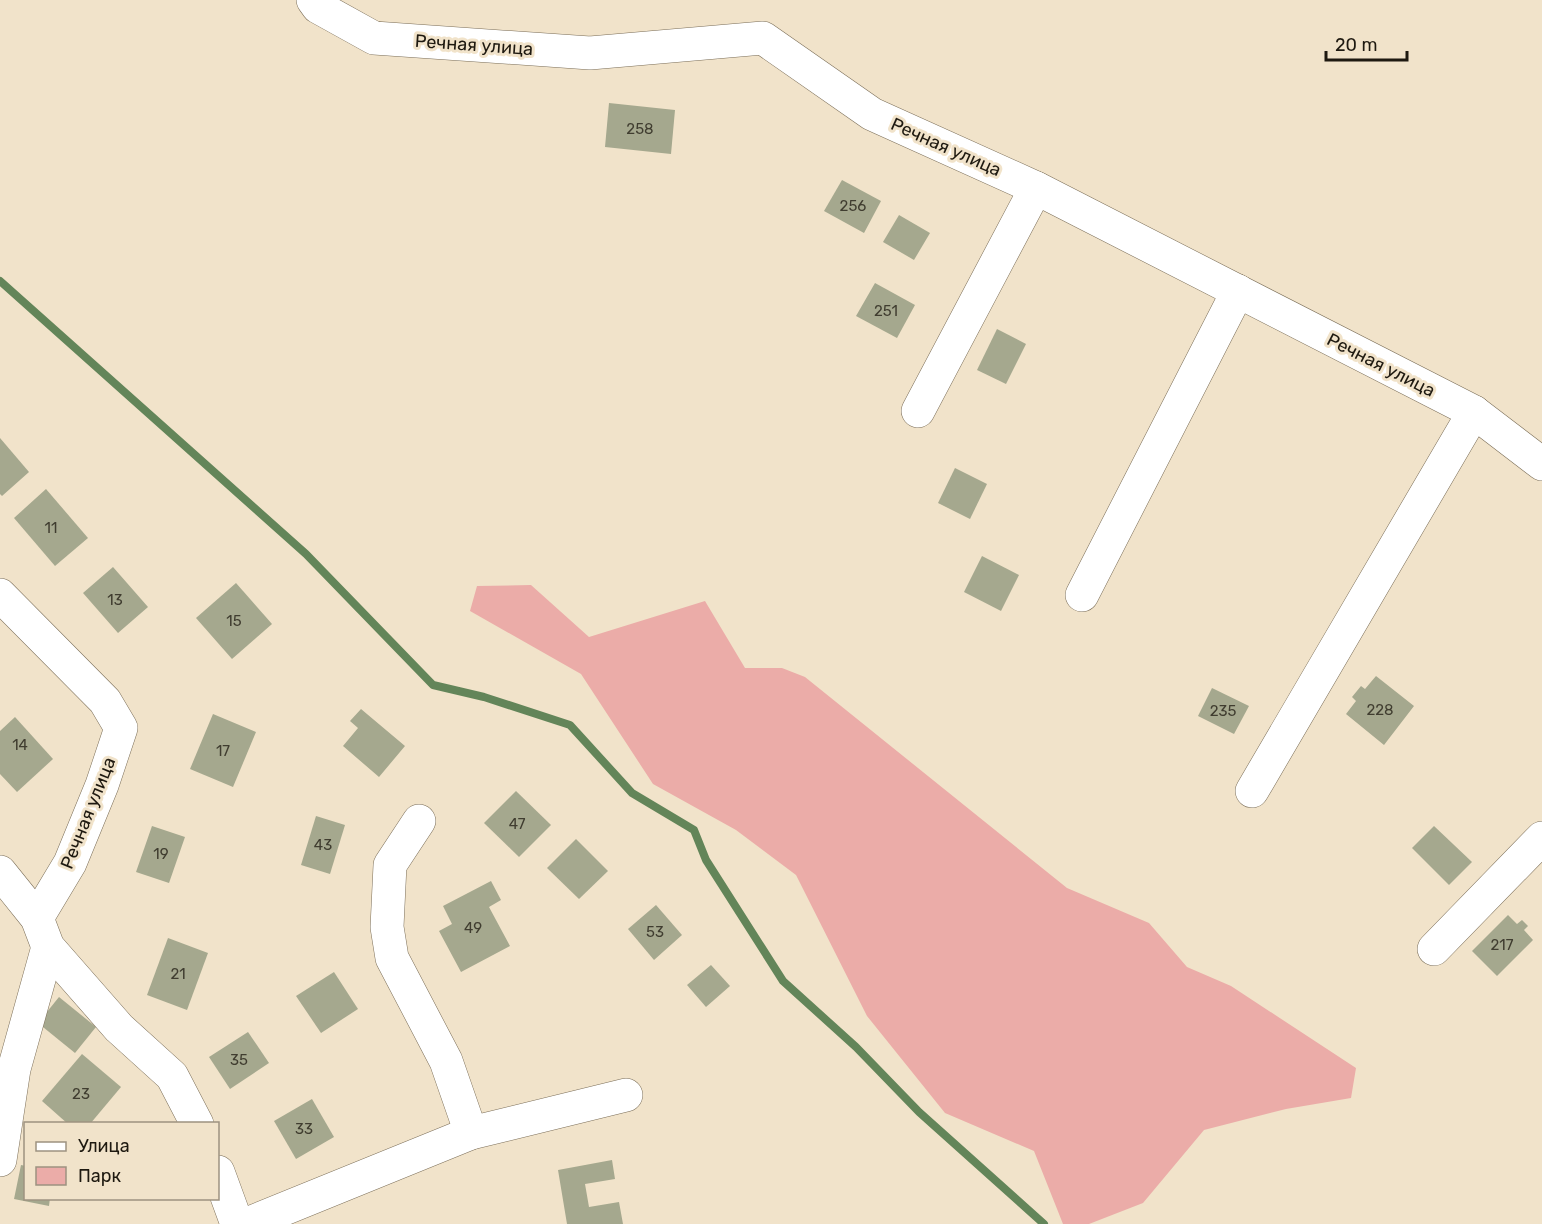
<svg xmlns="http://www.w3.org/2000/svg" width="1542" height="1224" font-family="Rubik,sans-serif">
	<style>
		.green { fill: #ebaca8 }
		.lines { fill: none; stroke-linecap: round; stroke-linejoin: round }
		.stream { stroke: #638559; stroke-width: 8 }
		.building { fill: #a5a88e }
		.minor-casing { stroke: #7b6e58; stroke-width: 34 }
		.minor { stroke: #fff; stroke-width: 33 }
		.labels { text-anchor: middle; stroke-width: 6; stroke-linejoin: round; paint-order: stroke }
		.number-label { font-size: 15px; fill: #403d30 }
		.street-label { font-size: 18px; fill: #1e1910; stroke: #f1e3ca }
	</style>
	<rect width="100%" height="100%" fill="#f1e3ca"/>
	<path class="green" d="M531 585 589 637 705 601 745 668H782L805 677 1067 888 1149 923 1187 967 1231 986 1356 1068 1351 1098 1286 1109 1204 1130 1143 1203 1089 1224H1063L1034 1151 945 1113 867 1016 796 875 736 830 653 784 581 674 470 611 477 586Z"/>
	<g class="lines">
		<path class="stream" d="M0 281 306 554 433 685 484 697 570 725 632 793 694 830 706 860 783 981 856 1047 919 1112 1044 1224"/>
	</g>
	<g class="building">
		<path d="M609 103 675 110 671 154 605 147Z"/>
		<path d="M842 180 881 201 864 233 824 211Z"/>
		<path d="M899 215 930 233 914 260 883 242Z"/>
		<path d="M875 283 915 305 897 338 856 316Z"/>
		<path d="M997 329 1026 344 1006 384 977 370Z"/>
		<path d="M0 438 29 472 2 496 0 494Z"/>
		<path d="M955 468 987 484 970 519 938 503Z"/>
		<path d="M46 489 88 538 55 566 14 518Z"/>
		<path d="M982 556 1019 575 1001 611 964 592Z"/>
		<path d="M113 567 148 607 118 633 83 593Z"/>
		<path d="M236 583 272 624 232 659 196 618Z"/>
		<path d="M1376 676 1414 706 1384 745 1346 714 1356 701 1352 697 1361 686 1365 689Z"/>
		<path d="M1212 688 1249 706 1234 734 1198 716Z"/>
		<path d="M361 709 405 746 379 777 343 746 358 728 350 721Z"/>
		<path d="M213 714 256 732 233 787 190 769Z"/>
		<path d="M15 717 53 759 17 792 0 774V731Z"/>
		<path d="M516 791 551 825 519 857 484 823Z"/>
		<path d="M316 816 345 825 330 874 301 865Z"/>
		<path d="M152 826 185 837 169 883 136 872Z"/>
		<path d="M1434 826 1472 862 1449 885 1412 848Z"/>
		<path d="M576 839 608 871 579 899 547 868Z"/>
		<path d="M491 881 501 900 489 907 510 946 461 972 439 931 452 924 443 906Z"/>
		<path d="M656 905 682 935 654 960 628 929Z"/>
		<path d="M1508 915 1517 924 1522 920 1528 926 1524 930 1533 940 1497 976 1472 951Z"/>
		<path d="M168 938 208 953 187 1010 147 995Z"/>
		<path d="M711 965 730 986 706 1007 687 985Z"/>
		<path d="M334 972 358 1009 321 1033 296 996Z"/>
		<path d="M59 997 96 1027 75 1053 38 1023Z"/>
		<path d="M248 1032 269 1063 230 1089 209 1057Z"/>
		<path d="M82 1054 121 1087 90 1124H68L42 1101Z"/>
		<path d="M312 1099 334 1137 296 1159 274 1121Z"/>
		<path d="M612 1160 615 1179 585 1184 589 1207 619 1202 623 1224H567L558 1170Z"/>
		<path d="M21 1165 26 1166V1198H50L49 1206 14 1199Z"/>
	</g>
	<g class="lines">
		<g class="minor-casing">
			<g id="minor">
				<path d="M313 0 318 7 374 38 590 53 763 38 872 114 1036 188 1474 412 1542 464"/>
				<path d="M918 411 1036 188"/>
				<path d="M0 595 105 701 121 728 102 785 70 863 37 918"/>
				<path d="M1082 595 1238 291"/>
				<path d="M1252 791 1474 412"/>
				<path d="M419 821 390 865 387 927 392 958 446 1061 471 1133"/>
				<path d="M0 872 37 918 48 947 119 1028 172 1076 197 1124"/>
				<path d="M1434 949 1542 838"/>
				<path d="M0 1160 14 1069 48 947"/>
				<path d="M218 1172 237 1224"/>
				<path d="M247 1224 471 1133 626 1095"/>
			</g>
		</g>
		<use href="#minor" class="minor"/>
	</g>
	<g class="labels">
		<g class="number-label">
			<text x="640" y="134">258</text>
			<text x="853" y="211">256</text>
			<text x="886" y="316">251</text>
			<text x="51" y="533">11</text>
			<text x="115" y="605">13</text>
			<text x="234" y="626">15</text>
			<text x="1380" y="715">228</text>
			<text x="1223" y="716">235</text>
			<text x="20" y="750">14</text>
			<text x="223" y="756">17</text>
			<text x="517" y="829">47</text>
			<text x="323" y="850">43</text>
			<text x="161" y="859">19</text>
			<text x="473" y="933">49</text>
			<text x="655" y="937">53</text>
			<text x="1502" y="950">217</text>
			<text x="178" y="979">21</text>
			<text x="239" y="1065">35</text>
			<text x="81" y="1099">23</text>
			<text x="304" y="1134">33</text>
		</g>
		<g class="street-label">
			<text transform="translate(474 45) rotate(4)" y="6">Речная улица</text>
			<text transform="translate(946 147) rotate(24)" y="6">Речная улица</text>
			<text transform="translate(1381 365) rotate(27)" y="6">Речная улица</text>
			<text transform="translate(88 813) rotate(-68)" y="6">Речная улица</text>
		</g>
	</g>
	<rect x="24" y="1122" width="195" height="78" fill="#f1e3ca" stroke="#9d9280" stroke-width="1.5"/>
	<rect x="36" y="1142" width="30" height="9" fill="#ffffff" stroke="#9d9280" stroke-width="1.5"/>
	<text x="78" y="1152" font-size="18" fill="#1e1910">Улица</text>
	<rect x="36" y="1167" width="30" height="18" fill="#ebaca8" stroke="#9d9280" stroke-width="1.5"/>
	<text x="78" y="1182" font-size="18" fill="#1e1910">Парк</text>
	<path d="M1326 51v9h81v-9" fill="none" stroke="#1e1910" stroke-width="3"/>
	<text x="1335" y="51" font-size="18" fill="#1e1910" stroke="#f1e3ca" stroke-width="4.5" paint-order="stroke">20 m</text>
</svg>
